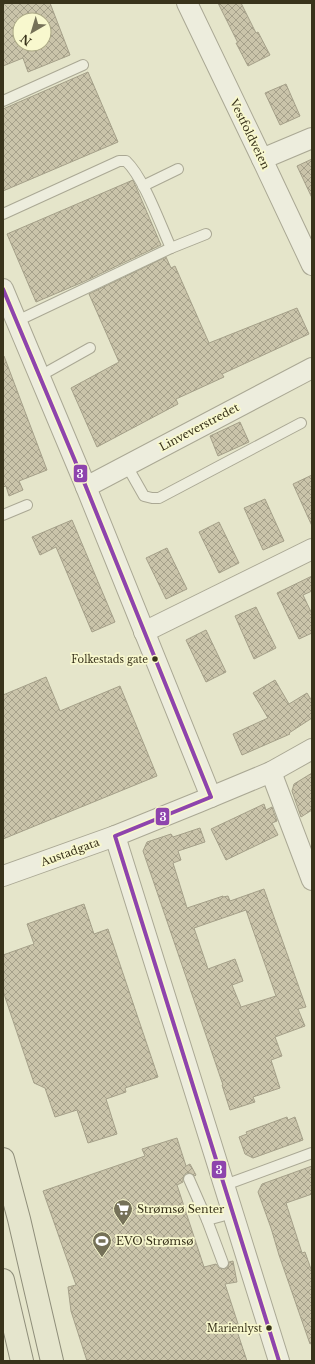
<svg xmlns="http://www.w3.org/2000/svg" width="315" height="1364" font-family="'Libre Baskerville',serif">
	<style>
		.building { fill: url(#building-cross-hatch); stroke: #a5a089; fill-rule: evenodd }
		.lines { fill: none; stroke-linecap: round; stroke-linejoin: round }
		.service-casing { stroke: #aaa894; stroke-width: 12 }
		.minor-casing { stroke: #aaa894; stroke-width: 22 }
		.primary-casing { stroke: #8f8e7a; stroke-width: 24 }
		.service { stroke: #ededdd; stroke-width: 10 }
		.minor { stroke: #ededdd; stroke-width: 20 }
		.primary { stroke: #e5e5cd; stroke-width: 22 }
		.bus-1-casing { stroke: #f8f8ce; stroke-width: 7 }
		.bus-1 { stroke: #8e44ad; stroke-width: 4 }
		.bus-dot { fill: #39331b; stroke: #f8f8ce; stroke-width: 1.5 }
		.labels { text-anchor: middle; stroke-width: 3.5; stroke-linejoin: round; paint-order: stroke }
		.bus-label { font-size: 10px; fill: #39331b; stroke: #f8f8ce; text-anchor: end }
		.street-label { font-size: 11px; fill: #39331b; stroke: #f8f8ce }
		.poi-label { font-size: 11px; fill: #39331b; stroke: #f8f8ce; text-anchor: start }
		.line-badge { stroke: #f8f8ce; stroke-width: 1.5 }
		.badge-label { font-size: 11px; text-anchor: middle; font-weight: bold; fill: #fff }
	</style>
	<defs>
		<pattern id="building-cross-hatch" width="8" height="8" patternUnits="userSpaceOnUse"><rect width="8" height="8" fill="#cac4aa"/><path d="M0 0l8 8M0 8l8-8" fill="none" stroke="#a5a08a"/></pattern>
	</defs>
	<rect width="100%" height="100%" fill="#e5e5ca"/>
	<g class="building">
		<path d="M3 3H50L70 55 28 72 23 58 3 66ZM20 20H44V44H20Z"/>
		<path d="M218 3H241L256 33 258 32 270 55 248 66 236 43H238Z"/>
		<path d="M88 72 118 142 3 191V109Z"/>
		<path d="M286 84 300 116 280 125 265 93Z"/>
		<path d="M312 159V198L297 166Z"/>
		<path d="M133 180 161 245 83 282 36 302 7 234Z"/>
		<path d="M166 257 171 268 175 266 209 343 297 308 309 334 222 374 224 377 176 399 178 404 97 447 71 388 119 362 89 294Z"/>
		<path d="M3 356H4L47 470 19 481 23 490 9 496 6 486 3 487Z"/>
		<path d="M240 422 249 442 218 456 210 436Z"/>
		<path d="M312 475V526L293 484Z"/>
		<path d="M265 499 284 541 263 550 244 508Z"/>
		<path d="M72 520 115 622 92 632 56 547 40 555 32 537Z"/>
		<path d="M219 522 239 563 219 573 199 532Z"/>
		<path d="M167 548 187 589 166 599 146 558Z"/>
		<path d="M312 576V591L303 595 312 614V633L299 639 277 593Z"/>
		<path d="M256 607 276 648 254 659 235 616Z"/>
		<path d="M206 630 226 672 206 682 186 640Z"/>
		<path d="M46 677 60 711 120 686 157 776 3 839V695Z"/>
		<path d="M275 680 289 704 307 693 312 701V718L289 733 290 734 242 755 233 734 268 718 253 693Z"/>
		<path d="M312 773V810L301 817 292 791 294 784Z"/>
		<path d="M264 804 266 810 272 807 273 810 277 821 272 823 278 835 226 860 211 829Z"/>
		<path d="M200 828 205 842 178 851 181 860 173 863 187 908 223 896V897L228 896 230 901 264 889 306 1007 298 1009 305 1026 275 1037 282 1056 271 1060 280 1088 253 1097 255 1102 230 1110 222 1085H223L143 851 147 842 171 834 173 837ZM246 910 276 996 241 1007 232 985 243 981 235 959 208 969 194 928Z"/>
		<path d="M84 904 94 934 108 929 158 1077 125 1088 126 1092 106 1099 117 1134 88 1143 77 1110 55 1117 45 1088 34 1083 3 991V955L34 944 27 924Z"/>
		<path d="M287 1117 288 1120 295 1117 303 1140 253 1158 245 1154 239 1137 247 1134 246 1132Z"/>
		<path d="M177 1138 186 1166 190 1164 196 1175 195 1176 190 1173H186L183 1178V1182L177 1185 204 1267 216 1264 219 1268 225 1269 228 1267 229 1262 233 1261 237 1282 225 1284 239 1327 236 1328 247 1361H87L71 1311 68 1287 76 1285 43 1191 145 1156 142 1149Z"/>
		<path d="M312 1166V1194L286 1203 302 1253 305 1252 312 1272V1343L310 1344 279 1255 271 1228 258 1192 262 1184Z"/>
	</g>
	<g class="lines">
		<g class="service-casing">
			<g id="service">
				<path d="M3 101 83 65"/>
				<path d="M143 186 178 169"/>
				<path d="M3 214 119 161H126C144 178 160 224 171 248"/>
				<path d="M17 321 171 248 206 234"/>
				<path d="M40 376 90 348"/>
				<path d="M127 466 144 496 152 498H159L301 423"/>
				<path d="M3 515 27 505"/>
				<path d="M189 1179 207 1220 223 1263"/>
				<path d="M225 1185 312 1153"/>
				<path d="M207 1220 222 1216"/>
			</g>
		</g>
		<g class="minor-casing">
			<g id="minor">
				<path d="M187 3 262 159 312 265"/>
				<path d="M262 159 312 138"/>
				<path d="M3 289 86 487 211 797"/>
				<path d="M86 487 312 368"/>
				<path d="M144 632 312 549"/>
				<path d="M271 772 312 880"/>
				<path d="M115 836 279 1361"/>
				<path d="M3 876 115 836 199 802 271 772 312 749"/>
			</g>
		</g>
		<g class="primary-casing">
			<g id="primary">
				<path d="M3 1159 19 1219 52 1361"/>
				<path d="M3 1280 22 1361"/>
			</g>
		</g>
		<use href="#service" class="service"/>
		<use href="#minor" class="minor"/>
		<use href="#primary" class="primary"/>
		<g class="bus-1-casing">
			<path id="bus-1" d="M3 289 86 487 211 797 115 836 279 1361"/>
		</g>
		<use href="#bus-1" class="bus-1"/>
	</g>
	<defs>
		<g id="supermarket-pin" transform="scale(1)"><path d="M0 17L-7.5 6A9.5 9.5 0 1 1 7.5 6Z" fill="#757158" stroke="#f8f8ce"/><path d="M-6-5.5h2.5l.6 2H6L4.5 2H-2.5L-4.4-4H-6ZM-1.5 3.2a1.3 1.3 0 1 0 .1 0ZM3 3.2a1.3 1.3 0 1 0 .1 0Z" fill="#fff"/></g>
		<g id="stadium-pin" transform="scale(1)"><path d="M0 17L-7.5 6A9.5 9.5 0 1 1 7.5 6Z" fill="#757158" stroke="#f8f8ce"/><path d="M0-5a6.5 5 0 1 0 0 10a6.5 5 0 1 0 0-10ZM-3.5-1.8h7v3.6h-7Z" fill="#fff"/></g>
	</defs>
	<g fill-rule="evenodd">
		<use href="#supermarket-pin" x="123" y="1209"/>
		<use href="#stadium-pin" x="102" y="1241"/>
	</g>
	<g class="bus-dot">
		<circle cx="155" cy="659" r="3.5"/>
		<circle cx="269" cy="1328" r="3.5"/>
	</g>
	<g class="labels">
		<g class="bus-label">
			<text x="148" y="663">Folkestads gate</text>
			<text x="262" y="1332">Marienlyst</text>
		</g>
		<g class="street-label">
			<text transform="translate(250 134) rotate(64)" y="4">Vestfoldveien</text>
			<text transform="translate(199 427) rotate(-28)" y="4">Linveverstredet</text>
			<text transform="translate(70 852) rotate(-20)" y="4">Austadgata</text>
		</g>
		<g class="poi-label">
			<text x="137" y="1213">Strømsø Senter</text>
			<text x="116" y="1245">EVO Strømsø</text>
		</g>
	</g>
	<g class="line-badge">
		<rect x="73" y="464" width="15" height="19" rx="4" fill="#8e44ad"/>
		<rect x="155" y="807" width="15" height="19" rx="4" fill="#8e44ad"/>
		<rect x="211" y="1160" width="16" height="19" rx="4" fill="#8e44ad"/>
	</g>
	<g class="badge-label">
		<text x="80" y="478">3</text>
		<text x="163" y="821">3</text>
		<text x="219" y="1174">3</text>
	</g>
	<rect width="315" height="1364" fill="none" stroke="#39331b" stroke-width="8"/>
	<g transform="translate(32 32) rotate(218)"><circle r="19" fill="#f8f8ce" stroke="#aca986"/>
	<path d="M0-3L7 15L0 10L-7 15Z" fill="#757158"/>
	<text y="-6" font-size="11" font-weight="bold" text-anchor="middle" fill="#39331b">N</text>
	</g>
</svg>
